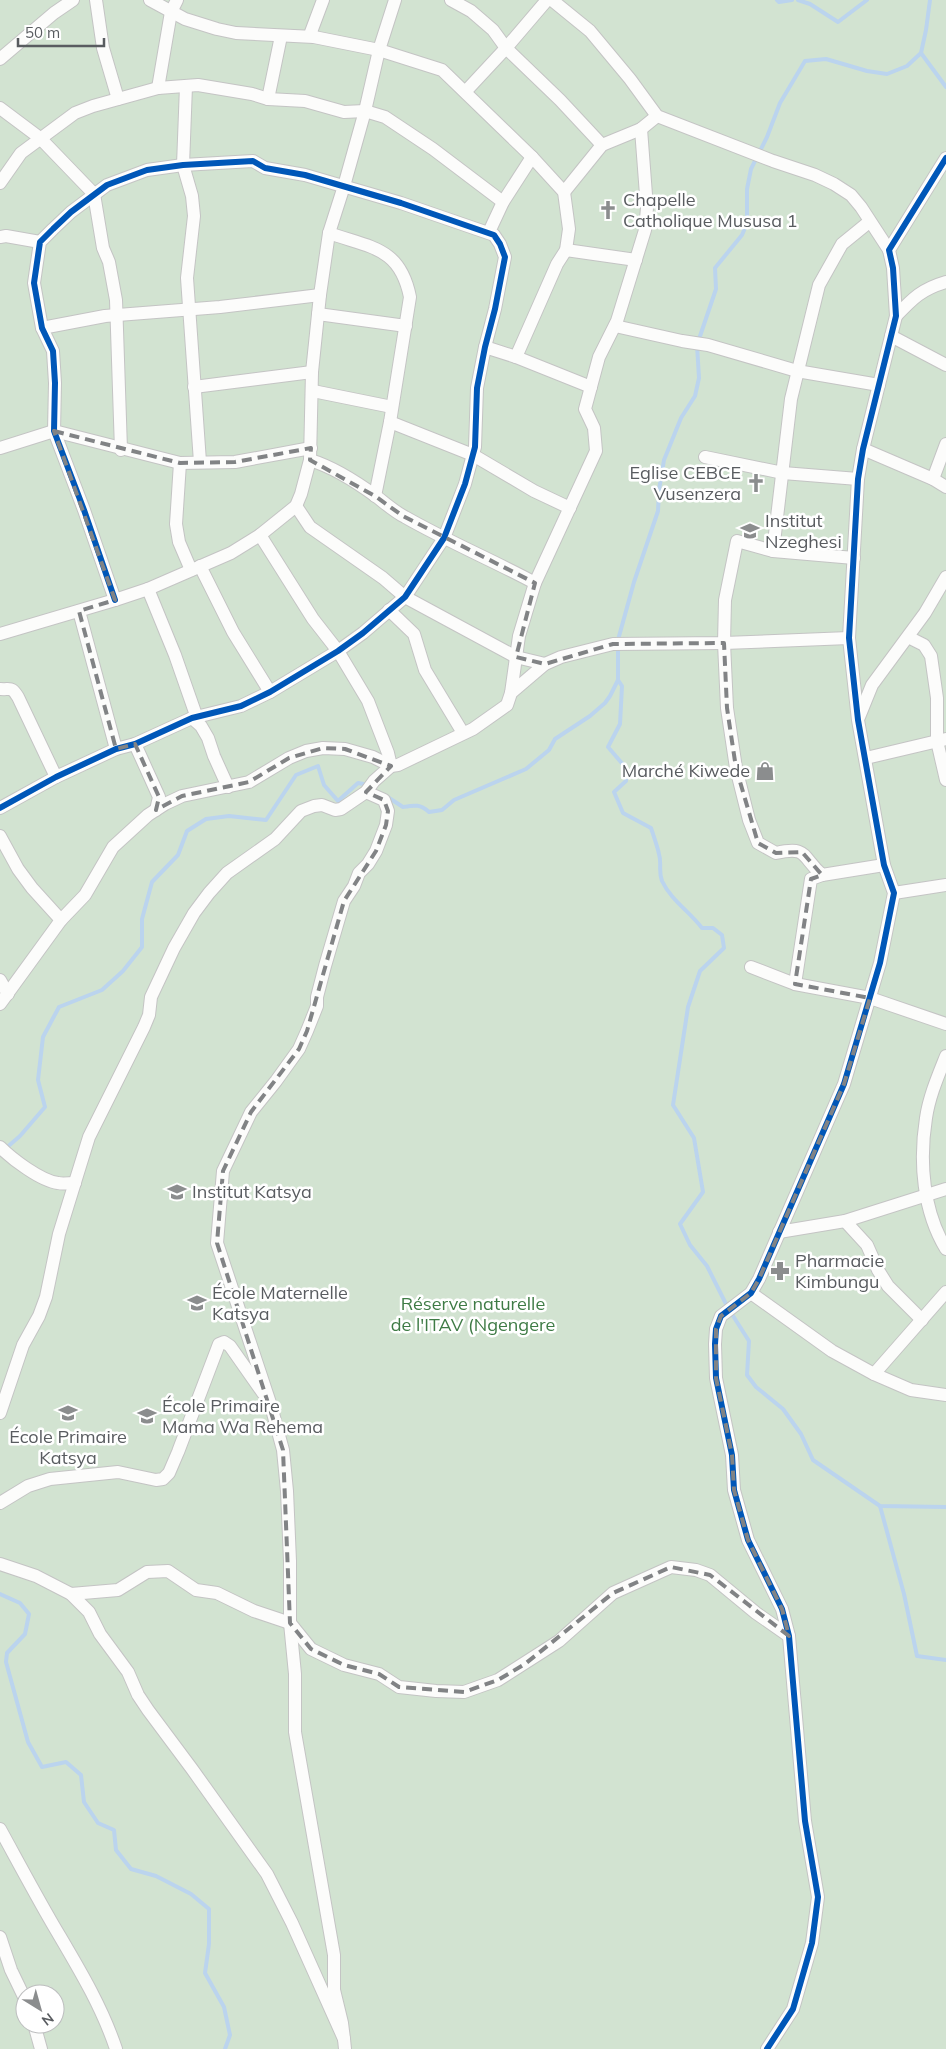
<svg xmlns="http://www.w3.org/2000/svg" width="946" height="2049" font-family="Mulish,sans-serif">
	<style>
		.green { fill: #d2e3d1; fill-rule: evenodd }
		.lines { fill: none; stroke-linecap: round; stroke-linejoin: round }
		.stream { stroke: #bbd4ee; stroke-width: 4 }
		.minor-casing { stroke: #c4c4c4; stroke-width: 14 }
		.minor { stroke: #fcfcfb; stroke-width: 12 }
		.cycleway-casing { stroke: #fff; stroke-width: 9 }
		.cycleway { stroke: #0057b8; stroke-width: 6 }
		.marked { fill: none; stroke: #818385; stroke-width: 4; stroke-dasharray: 10 6; stroke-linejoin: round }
		.labels { text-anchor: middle; stroke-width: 5; stroke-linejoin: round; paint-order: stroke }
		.poi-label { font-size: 18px; fill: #595c60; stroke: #fff; text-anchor: start }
		.park-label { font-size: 18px; fill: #3e7b45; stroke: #fff }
	</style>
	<rect width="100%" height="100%" fill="#e8e8e3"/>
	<path class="green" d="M0 0H946V2049H0ZM25 1994H55V2024H25Z"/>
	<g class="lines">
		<g class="stream">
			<path d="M777 0 779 2 792 0"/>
			<path d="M798 0 810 4 838 22 867 0"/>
			<path d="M921 53 946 87"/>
			<path d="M618 680 622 686 620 724 608 747 626 768V781L614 792 623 813 651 828C654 837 657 845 659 854 662 864 658 870 662 881 671 900 690 912 702 928H713L722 935 724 948 700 971 688 1007 673 1105 694 1138 703 1192 680 1224 690 1245 707 1266 728 1308 749 1341 747 1375 756 1387 783 1409 801 1434 813 1460 880 1506 946 1507"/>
			<path d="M386 796 403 807C415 805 420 804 429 812L442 810 454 800 526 769 549 750 555 739 590 716 605 703 610 696 618 680V640L634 582 658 511 659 490 664 460 681 418 695 396 699 378 697 345 716 289 715 268 742 235 747 223V189L751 169 767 137 780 103 805 61 826 59 867 71 887 74 907 66 921 53 926 30 930 0"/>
			<path d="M5 1149 20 1136 45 1107 38 1080 43 1037 59 1007 102 990 123 971 142 947V919L152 882 178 855 187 831 206 819 229 816 266 820 296 775 318 766 324 785 338 801 358 783 369 785"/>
			<path d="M880 1506 904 1594 917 1656 946 1660"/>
			<path d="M0 1594 20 1603 29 1614 25 1634 7 1653 6 1662 28 1742 42 1767 66 1762 81 1775 84 1802 98 1823 114 1830 116 1850 131 1869 156 1876 191 1894 209 1909V1944L205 1973 224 2007 230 2035 225 2049"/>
		</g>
		<g class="minor-casing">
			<g id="minor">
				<path d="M96 0 103 48 118 99"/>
				<path d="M150 0 185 19 217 29 236 33 314 37 379 50 442 70 532 157 564 192 569 229 566 250 557 264 516 357 591 387"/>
				<path d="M451 0 471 11 493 30 506 48 560 100 602 145"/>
				<path d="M552 0 590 31 630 79 657 116 773 161 815 175 834 184 851 195 861 207 889 250"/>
				<path d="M314 37 311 32 323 0"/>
				<path d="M0 59 54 13 73 0"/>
				<path d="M186 86 183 165 192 196 194 216 187 278 200 462"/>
				<path d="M158 88 171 12 177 0"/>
				<path d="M466 91 506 48 547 0"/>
				<path d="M268 99 281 36"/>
				<path d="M0 108 40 138 94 194 103 248 109 262 116 300 121 450"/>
				<path d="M0 183 21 153 75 113 93 106 158 88 198 85 252 94 268 99 305 101 344 112 365 111 385 117 433 149 503 202"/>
				<path d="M564 192 602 145 641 129 657 116"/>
				<path d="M489 232 503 202 532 157"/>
				<path d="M329 233C371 248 400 247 410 297L390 422 375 496"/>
				<path d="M0 237 6 236 40 242"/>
				<path d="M566 250 636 260"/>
				<path d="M318 314 406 326"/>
				<path d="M896 316C913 298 922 289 946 282"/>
				<path d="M615 326 682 341 708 345 797 371 879 385"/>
				<path d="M42 328 105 316 220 307 320 295"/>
				<path d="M891 336 946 365"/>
				<path d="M485 347 516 357"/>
				<path d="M194 387 312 372"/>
				<path d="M313 391 392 407"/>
				<path d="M390 422 473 455 534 491 570 508"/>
				<path d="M0 448 54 431 180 463 235 462 311 448"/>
				<path d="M863 449 933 479 946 487"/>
				<path d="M705 457 783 473 858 479"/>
				<path d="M310 460C333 467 358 483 377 497 386 504 395 512 405 517 447 541 492 560 535 583"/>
				<path d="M180 463 176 524 179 542 191 570"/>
				<path d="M933 479 946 444"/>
				<path d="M296 506 310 527 383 578 405 597 516 657 545 664"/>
				<path d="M260 535 313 619 338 651 368 701 388 753 391 766"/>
				<path d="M773 551 791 399 819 285 842 244 869 222"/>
				<path d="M854 558 773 551 737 541 725 600 724 643 727 708 736 768 749 820 758 843 776 853C808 846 801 856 822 875L884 865"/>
				<path d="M200 566 233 632 270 692"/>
				<path d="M148 589 175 655 197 718"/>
				<path d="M389 610 414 634 425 670 463 733"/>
				<path d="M79 611 116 749"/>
				<path d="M0 634 115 600 148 589 231 553 260 535 296 506 301 494 310 460 312 372 320 295 329 233 344 186 365 111 379 50 395 0"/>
				<path d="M908 637 924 645 931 656 937 698V741L946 780"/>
				<path d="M0 689C11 690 11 686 18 697L56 777"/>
				<path d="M511 693 519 636 535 583 596 451 594 428 585 409 599 357 617 321 645 230 647 208 641 129"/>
				<path d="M859 717 872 685 925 613 946 577"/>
				<path d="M192 718 201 726 208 738 214 756 228 787"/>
				<path d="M135 744 159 797 156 810"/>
				<path d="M866 758 946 739"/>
				<path d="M0 808 56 777 116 749 135 744 192 718 241 706 270 692 338 651 363 633 405 597 444 538 465 484 475 447 477 388 485 347 495 309 505 257 500 244 494 235 401 203 305 175 265 168 253 161 183 165 147 170 107 185 71 212 53 229 40 242 34 283 42 328 53 351 55 383 54 431 84 510 115 600"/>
				<path d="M0 836 18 869 32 888 61 920"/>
				<path d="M894 893 946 885"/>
				<path d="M751 967 795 984 870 998 946 1024"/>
				<path d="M0 980 8 994"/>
				<path d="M795 984 811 879 822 875"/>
				<path d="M0 1004 61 920 85 895 113 847 148 815 165 804 182 796 249 782 289 758 306 751 323 748 345 749 373 757 391 766"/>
				<path d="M946 1056C938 1076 929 1097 926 1118 919 1162 923 1211 946 1249"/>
				<path d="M0 1147C12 1159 41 1181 58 1183 63 1184 69 1183 75 1183"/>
				<path d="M845 1221 867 1245 878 1270 888 1286 922 1320"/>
				<path d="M779 1232 845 1221 946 1189"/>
				<path d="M751 1293 832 1351 874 1374 911 1390 946 1395"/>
				<path d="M874 1374 946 1292"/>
				<path d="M0 1413 23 1345 39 1316 46 1297 59 1234 89 1137 144 1027 149 1015 151 997 174 948 194 913 209 893 227 873 275 839 301 811 314 806 322 805 335 810 341 809 366 792 374 781 391 766 398 765 473 729 507 705 511 693 545 664 561 657 613 644 724 643 849 638"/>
				<path d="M0 1503 28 1486 50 1479 118 1472 156 1480 163 1479 169 1473 178 1452 219 1344 224 1342 230 1346 263 1393"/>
				<path d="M0 1564 36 1576 71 1594 89 1612 100 1634 128 1672 138 1695 148 1710 192 1769 267 1874 292 1923 344 2039 345 2049"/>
				<path d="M71 1594 118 1590 147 1572 168 1571 196 1590 217 1593 254 1611 290 1623 311 1649 344 1665 379 1674 399 1687 436 1691 464 1692 498 1680 559 1641 613 1593 671 1567 696 1570 710 1575 756 1613 789 1636"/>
				<path d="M0 1829C17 1860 34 1892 52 1923 76 1964 101 2004 116 2049"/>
				<path d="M0 1937 11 1970 25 1999"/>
				<path d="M34 2024 41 2049"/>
				<path d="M344 2039 342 2023 334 1990V1955L295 1732V1674L290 1623V1561L287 1491 283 1450 271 1406 217 1243 223 1171 251 1112 276 1081 299 1049 307 1031 317 1006V997L325 966 344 901 354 886 359 873 368 864 376 851 386 825 388 811 384 800 366 792"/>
				<path d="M767 2049 793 2009 812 1943 818 1897 805 1821 789 1636 782 1609 748 1540 734 1490 732 1455 716 1378 715 1344 716 1329 721 1316 751 1293 759 1279 844 1084 880 963 894 893 884 865 858 720 849 638 858 479 863 449 896 316 893 268 889 250 946 158"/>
			</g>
		</g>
		<use href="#minor" class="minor"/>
		<g class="cycleway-casing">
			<g id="cycleway">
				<path d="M0 808 56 777 116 749 135 744 192 718 241 706 270 692 338 651 363 633 405 597 444 538 465 484 475 447 477 388 485 347 495 309 505 257 500 244 494 235 401 203 305 175 265 168 253 161 183 165 147 170 107 185 71 212 53 229 40 242 34 283 42 328 53 351 55 383 54 431 84 510 115 600"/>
				<path d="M767 2049 793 2009 812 1943 818 1897 805 1821 789 1636 782 1609 748 1540 734 1490 732 1455 716 1378 715 1344 716 1329 721 1316 751 1293 759 1279 844 1084 880 963 894 893 884 865 858 720 849 638 858 479 863 449 896 316 893 268 889 250 946 158"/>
			</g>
		</g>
		<use href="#cycleway" class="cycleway"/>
	</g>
	<path class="marked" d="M54 431 180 463 235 462 311 448 310 460 375 496 403 516 535 583 516 657 545 664 613 644 724 643 727 708 736 768 758 843 776 853 802 852 822 875 811 879 795 984 870 998 844 1084 759 1279 751 1293 721 1316 716 1329V1378L732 1455 734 1490 748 1540 782 1609 789 1636 710 1575 671 1567 613 1593 525 1664 498 1680 464 1692 399 1687 379 1674 344 1665 311 1649 290 1623 283 1450 217 1243 223 1171 251 1112 299 1049 307 1031 344 901 376 851 386 825 388 811 384 800 366 792 391 766 345 749 323 748 289 758 249 782 182 796 156 810 159 797 135 744 116 749 79 611 115 600Z"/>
	<defs>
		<g id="church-bare" transform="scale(1.5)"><path d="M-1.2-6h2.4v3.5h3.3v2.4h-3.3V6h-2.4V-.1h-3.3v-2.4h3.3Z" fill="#8b8d8e" stroke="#fff" stroke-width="2.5" paint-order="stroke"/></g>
		<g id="school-bare" transform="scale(1.5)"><path d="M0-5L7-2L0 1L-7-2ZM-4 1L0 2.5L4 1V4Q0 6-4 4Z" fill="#8b8d8e" stroke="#fff" stroke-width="2.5" paint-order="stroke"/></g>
		<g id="shop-bare" transform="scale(1.5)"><path d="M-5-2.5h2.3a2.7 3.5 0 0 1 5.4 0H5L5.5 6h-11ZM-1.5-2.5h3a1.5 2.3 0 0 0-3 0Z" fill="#8b8d8e" stroke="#fff" stroke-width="2.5" paint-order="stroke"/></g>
		<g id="pharmacy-bare" transform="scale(1.5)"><path d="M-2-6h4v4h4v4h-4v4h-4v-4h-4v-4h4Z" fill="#8b8d8e" stroke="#fff" stroke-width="2.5" paint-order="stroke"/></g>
	</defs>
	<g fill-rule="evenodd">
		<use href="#church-bare" x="608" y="210"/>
		<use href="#church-bare" x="756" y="483"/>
		<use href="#school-bare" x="750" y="531"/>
		<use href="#shop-bare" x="765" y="771"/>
		<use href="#school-bare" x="177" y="1192"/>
		<use href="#pharmacy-bare" x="780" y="1271"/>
		<use href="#school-bare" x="197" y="1303"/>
		<use href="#school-bare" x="68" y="1413"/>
		<use href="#school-bare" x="147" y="1416"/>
	</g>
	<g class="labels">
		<g class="poi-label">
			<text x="623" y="206">Chapelle<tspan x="623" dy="21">Catholique Mususa 1</tspan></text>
			<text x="741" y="479" text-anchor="end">Eglise CEBCE<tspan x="741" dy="21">Vusenzera</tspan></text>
			<text x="765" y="527">Institut<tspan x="765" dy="21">Nzeghesi</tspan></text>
			<text x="750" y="777" text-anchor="end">Marché Kiwede</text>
			<text x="192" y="1198">Institut Katsya</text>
			<text x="795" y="1267">Pharmacie<tspan x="795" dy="21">Kimbungu</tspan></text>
			<text x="212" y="1299">École Maternelle<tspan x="212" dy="21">Katsya</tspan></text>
			<text x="162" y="1412">École Primaire<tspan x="162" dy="21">Mama Wa Rehema</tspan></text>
			<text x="68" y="1443" text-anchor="middle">École Primaire<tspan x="68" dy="21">Katsya</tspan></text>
		</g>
		<g class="park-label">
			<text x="473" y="1310">Réserve naturelle<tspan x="473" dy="21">de l'ITAV (Ngengere</tspan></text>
		</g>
	</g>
	<g transform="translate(40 2009) rotate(143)"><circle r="24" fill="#ffffff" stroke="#bdbebf"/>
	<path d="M0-4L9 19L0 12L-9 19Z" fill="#8b8d8e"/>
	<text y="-8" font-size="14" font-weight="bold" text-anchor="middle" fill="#595c60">N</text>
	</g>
	<path d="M18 38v8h86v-8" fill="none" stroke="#595c60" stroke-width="2.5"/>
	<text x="25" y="38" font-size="15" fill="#595c60" stroke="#ffffff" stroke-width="4" paint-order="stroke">50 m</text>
</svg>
